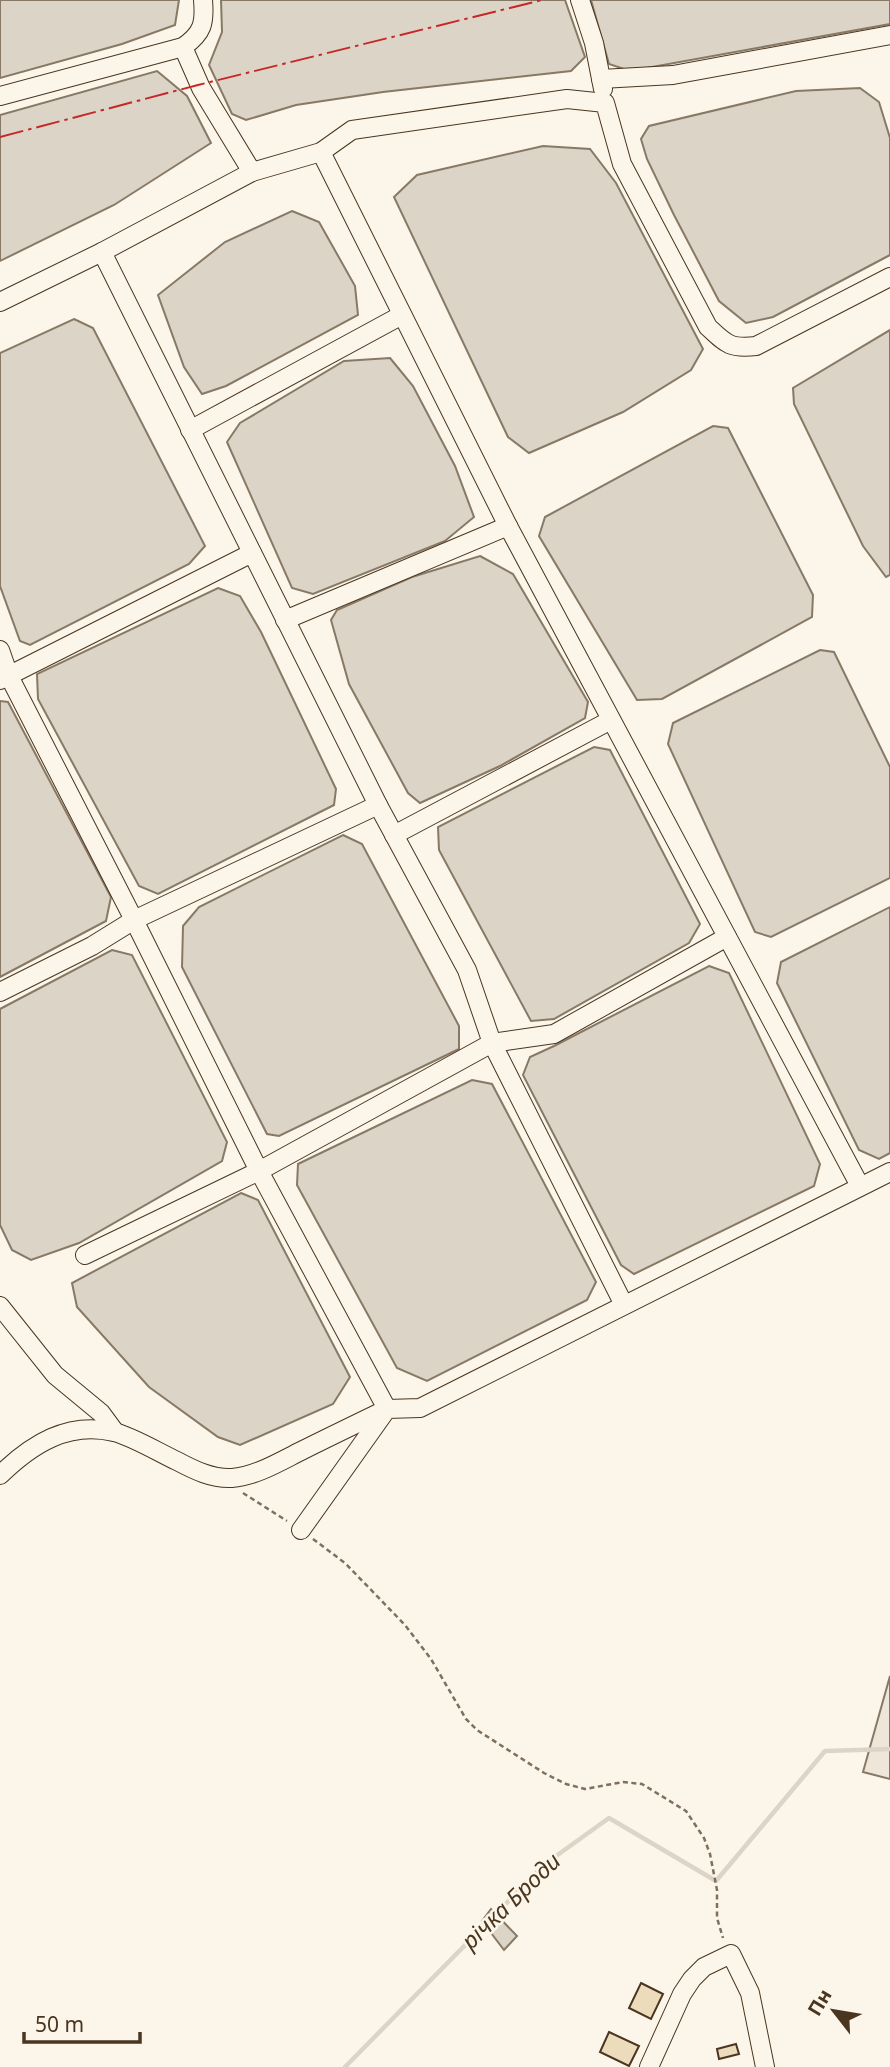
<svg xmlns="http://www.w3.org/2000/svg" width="890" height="2067" font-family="'Noto Sans',sans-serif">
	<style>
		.green { fill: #ede6d9; stroke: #887966; stroke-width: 2 }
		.water { fill: #dcd4c6; stroke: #887966; stroke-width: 2 }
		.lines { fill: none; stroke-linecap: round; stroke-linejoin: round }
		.stream { stroke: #dcd4c6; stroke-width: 4.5 }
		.building { fill: #ecdcbc; stroke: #4a3520; stroke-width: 2 }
		.minor-casing { stroke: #4a3520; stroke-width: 20 }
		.path { stroke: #7f6f5c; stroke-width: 2.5; stroke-dasharray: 5 3.5; stroke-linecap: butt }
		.minor { stroke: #fbf6e9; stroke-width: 18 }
		.power { stroke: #c62828; stroke-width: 2; stroke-dasharray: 24 5 3.5 5; stroke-linecap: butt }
		.labels { text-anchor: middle; stroke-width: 5; stroke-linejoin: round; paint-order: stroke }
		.water-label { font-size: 23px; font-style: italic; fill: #4a3520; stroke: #fbf6e9 }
	</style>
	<rect width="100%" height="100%" fill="#fbf6e9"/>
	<path class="green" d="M890 1676V1779L863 1772Z"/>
	<g class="water">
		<path d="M0 0H179L175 25 122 44 0 78Z"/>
		<path d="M221 0H565L585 57 571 71 383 92 296 105 246 120 232 114 209 65 222 32Z"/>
		<path d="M591 0H890V24L630 71 609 64Z"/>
		<path d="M157 71 187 96 211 143 114 205 0 261V115Z"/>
		<path d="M860 88 879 102 890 138V255L773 317 746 323 719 301 674 215 647 159 641 139 649 126 796 91Z"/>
		<path d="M543 146 590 149 616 183 703 349 691 370 623 412 529 453 508 437 394 197 417 175Z"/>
		<path d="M292 211 319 222 355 286 358 315 226 386 202 394 184 367 158 295 225 242Z"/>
		<path d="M74 319 93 328 205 546 189 564 30 645 20 641 0 586V353Z"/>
		<path d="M890 330V575L886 577 863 546 794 404 793 388Z"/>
		<path d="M390 358 413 386 455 466 474 517 445 541 313 594 292 588 227 442 240 423 344 361Z"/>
		<path d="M713 426 728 428 813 595 812 617 662 699 637 700 539 536 545 517Z"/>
		<path d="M480 556 513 574 588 702 585 718 500 766 420 803 408 793 349 684 331 620 337 610 412 577Z"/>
		<path d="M218 588 240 596 261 632 336 789 334 805 158 894 139 886 38 699 37 674Z"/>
		<path d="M820 650 834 652 890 767V878L771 937 755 932 668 744 673 723Z"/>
		<path d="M0 701 8 702 111 897 106 921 0 977Z"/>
		<path d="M594 747 610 750 700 924 689 943 554 1019 531 1021 439 850 438 827Z"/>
		<path d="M343 835 362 844 459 1026V1049L279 1136 267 1134 182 967 183 926 199 907Z"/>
		<path d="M890 907V1153L879 1159 859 1150 777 983 781 962Z"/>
		<path d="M112 950 132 955 227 1142 222 1161 79 1243 31 1260 12 1250 0 1225V1009Z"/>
		<path d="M709 966 729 973 820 1164 814 1186 634 1274 621 1265 523 1075 530 1057 554 1046Z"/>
		<path d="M472 1080 492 1084 596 1282 587 1300 427 1381 397 1368 297 1185 298 1164Z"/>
		<path d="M241 1193 258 1200 350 1377 333 1404 240 1445 218 1437 149 1387 77 1307 72 1283Z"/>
		<path d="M491 1909 517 1936 504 1950 482 1921Z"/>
	</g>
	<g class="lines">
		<path class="stream" d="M345 2067 545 1864 609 1818 716 1881 825 1751 890 1749"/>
	</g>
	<g class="building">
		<path d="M641 1983 663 1994 651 2019 629 2008Z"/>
		<path d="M609 2032 639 2046 629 2066 600 2052Z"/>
		<path d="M736 2044 739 2054 719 2059 717 2049Z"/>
	</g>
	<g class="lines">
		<g class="minor-casing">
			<g id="minor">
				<path d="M580 0 594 43 603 89"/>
				<path d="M183 47 201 88 252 172"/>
				<path d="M601 79 673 75 890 35"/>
				<path d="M0 96 183 47C203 33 205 23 203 0"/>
				<path d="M321 152 508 526 860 1186"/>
				<path d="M102 252 378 805 467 970 492 1043 624 1305"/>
				<path d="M0 302 102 252 252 172 321 152 352 130 567 99 605 103 622 164 708 327C726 344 730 349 756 346L890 277"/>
				<path d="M190 430 402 315"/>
				<path d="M285 620 508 526"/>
				<path d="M0 650 9 676 134 920 259 1171 387 1409C358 1423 329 1437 301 1451 279 1462 256 1476 232 1478 212 1479 194 1470 177 1461 160 1453 131 1436 114 1432 68 1421 32 1444 0 1475"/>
				<path d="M0 680 252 553"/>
				<path d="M394 835 611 720"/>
				<path d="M0 992 92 946 134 920 378 805"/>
				<path d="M85 1255 259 1171 492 1043 554 1034 727 937"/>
				<path d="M0 1306 55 1375 101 1413 115 1432"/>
				<path d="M301 1530 387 1409 420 1408 890 1172"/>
				<path d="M649 2067 682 1994 692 1979 704 1967 731 1954 750 1993 765 2067"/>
			</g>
		</g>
		<g class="path">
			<path d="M243 1493 287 1521"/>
			<path d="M313 1539 345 1563 405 1625 431 1659 466 1719 477 1730 544 1773 566 1784 585 1789 623 1782 642 1784 686 1811 704 1838 710 1854 717 1890V1918L723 1938"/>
		</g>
		<use href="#minor" class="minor"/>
		<path class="power" d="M0 137 198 85 542 0"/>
	</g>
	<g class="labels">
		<g class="water-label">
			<text transform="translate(511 1901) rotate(-44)" y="8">річка Броди</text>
		</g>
	</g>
	<g transform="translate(834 2011) rotate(301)" stroke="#fbf6e9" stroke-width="5" paint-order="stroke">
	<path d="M0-5L12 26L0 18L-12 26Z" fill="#4a3520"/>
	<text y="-10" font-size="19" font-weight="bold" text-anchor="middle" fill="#4a3520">Пн</text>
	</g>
	<path d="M24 2032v10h116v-10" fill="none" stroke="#4a3520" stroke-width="3.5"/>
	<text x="35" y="2032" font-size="21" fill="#4a3520" stroke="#fbf6e9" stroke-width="5" paint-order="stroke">50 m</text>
</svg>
